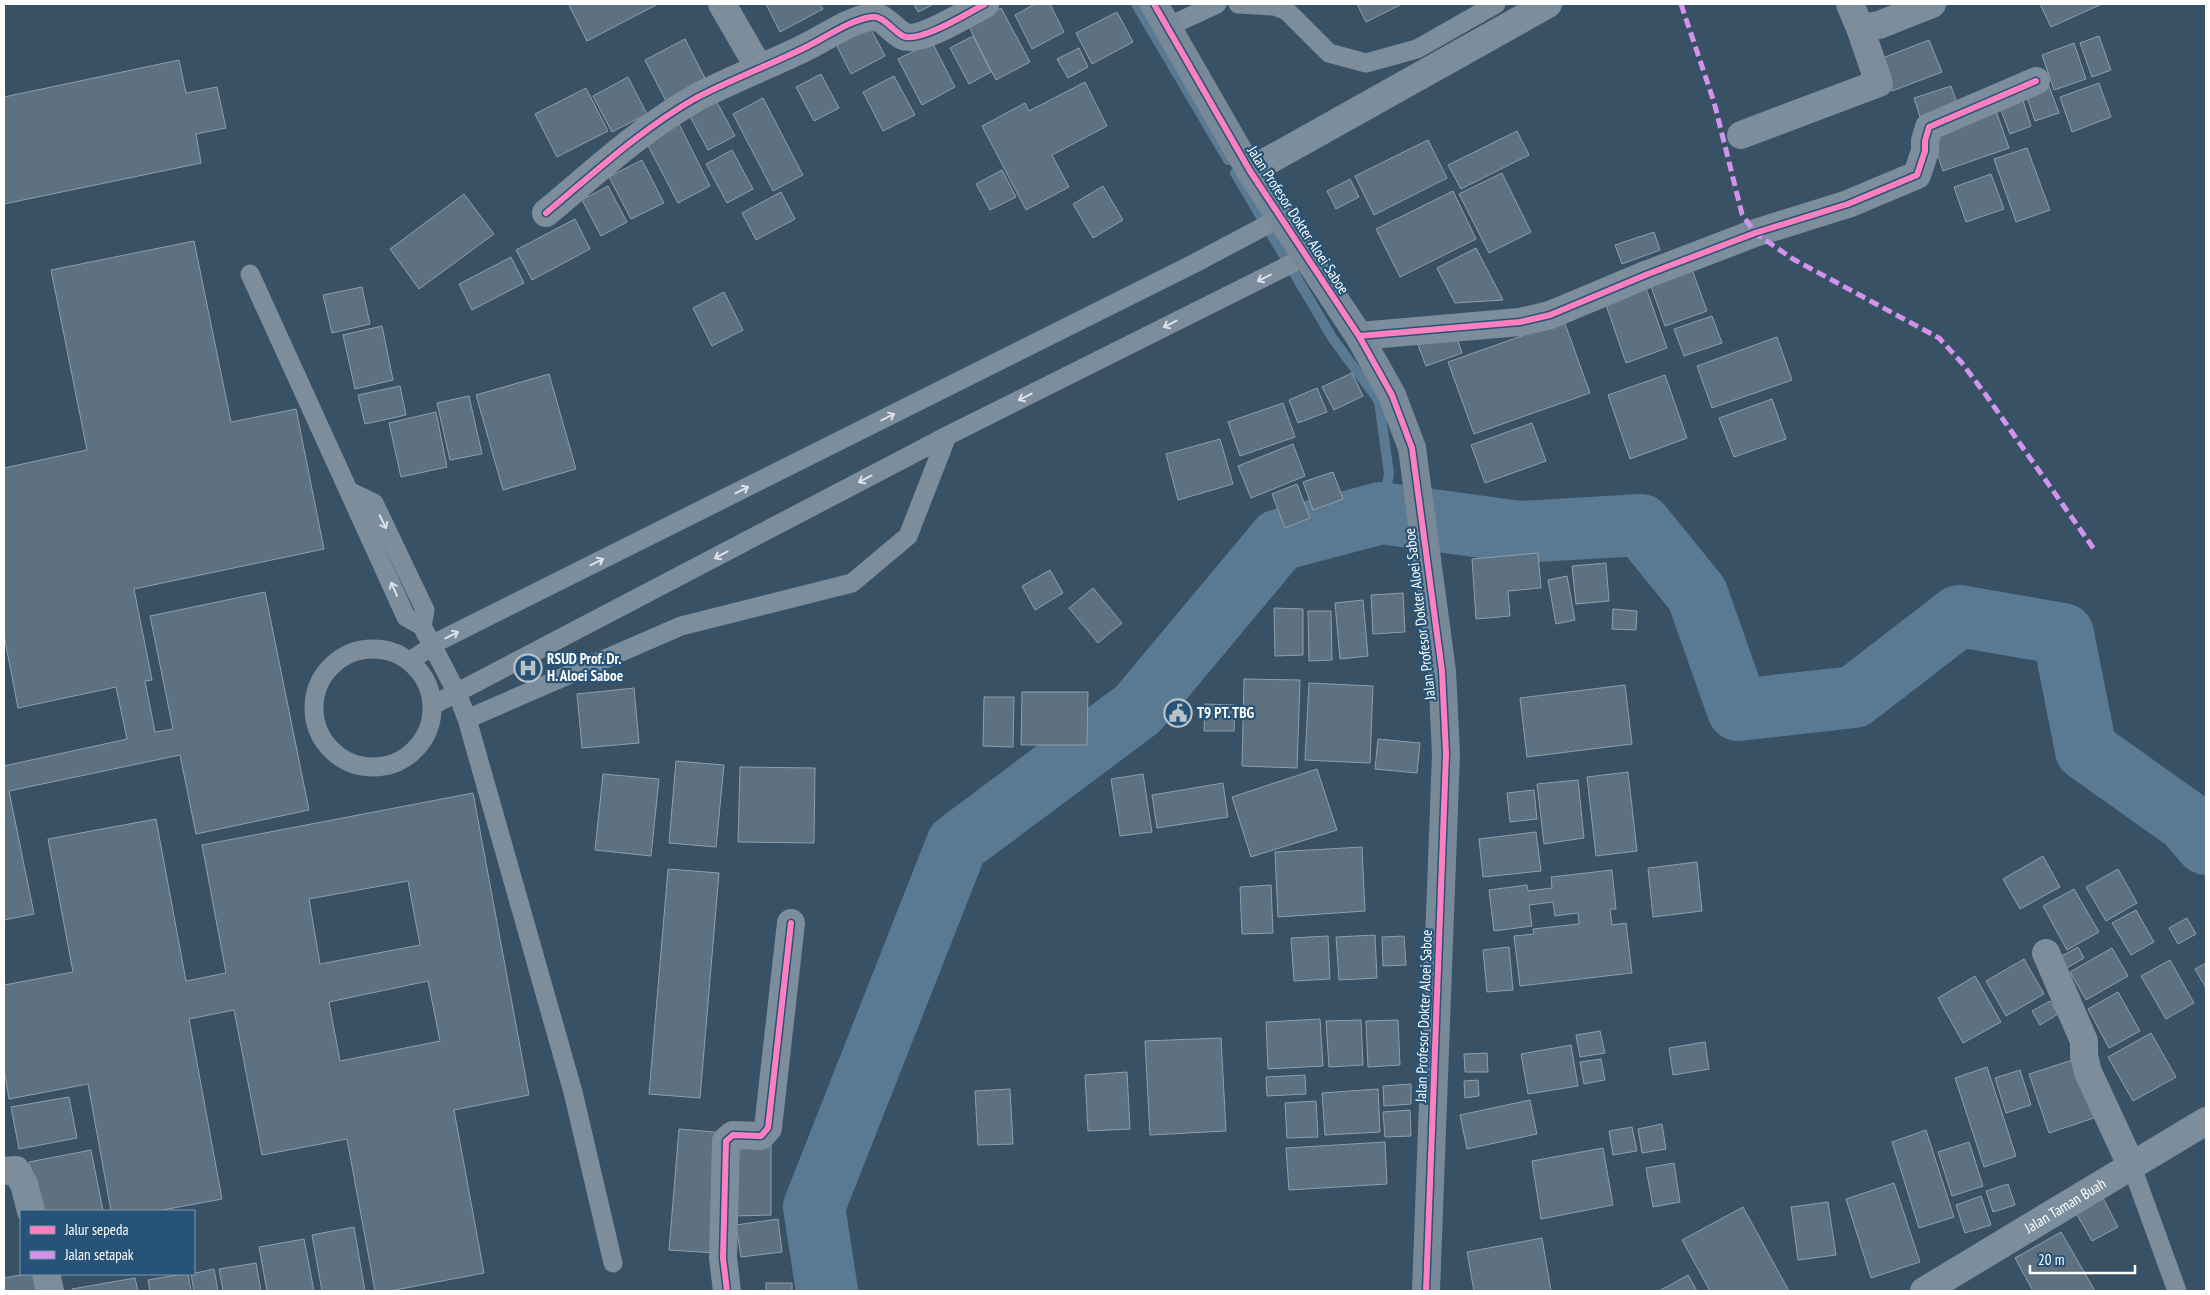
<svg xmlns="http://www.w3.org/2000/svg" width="2210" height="1295" font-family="'PT Sans Narrow',sans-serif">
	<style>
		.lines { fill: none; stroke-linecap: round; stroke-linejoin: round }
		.stream { stroke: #5a7a93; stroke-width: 10 }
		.river { stroke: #5a7a93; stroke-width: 62 }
		.building { fill: #5e7180; stroke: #8f9fab; fill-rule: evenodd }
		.lane { stroke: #7c8d9c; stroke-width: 19 }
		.street { stroke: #7c8d9c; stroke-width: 28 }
		.secondary { stroke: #788a98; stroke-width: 28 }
		.quiet { stroke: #d193ec; stroke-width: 5; stroke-dasharray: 10 5; stroke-linecap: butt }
		.cycleway-casing { stroke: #265377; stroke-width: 9 }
		.cycleway { stroke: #ff80c0; stroke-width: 6 }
		.oneway { stroke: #dee2e6 }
		.labels { text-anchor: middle; stroke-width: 4.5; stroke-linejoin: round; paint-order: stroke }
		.street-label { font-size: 15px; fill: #fff; stroke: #265377 }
		.poi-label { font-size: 15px; font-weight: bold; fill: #fff; stroke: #265377; text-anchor: start }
	</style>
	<rect width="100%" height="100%" fill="#385165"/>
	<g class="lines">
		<g class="stream">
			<path d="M1136 4 1228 160"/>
			<path d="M1235 173 1333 339 1379 401 1389 474 1381 513"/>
		</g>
		<path class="river" d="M827 1291 814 1207 957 844 1138 709 1279 540 1381 513 1519 532 1641 525 1697 594 1738 710 1854 697 1959 616 2063 634 2086 750 2186 821 2206 844"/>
	</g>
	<g class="building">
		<path d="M571 4H658L587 41 569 5Z"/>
		<path d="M766 4H820L823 9 780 32Z"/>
		<path d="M914 4H934L918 12Z"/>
		<path d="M1035 4H1050L1064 32 1032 49 1015 15Z"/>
		<path d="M1357 4H1402L1366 22Z"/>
		<path d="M2040 4H2102L2051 27Z"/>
		<path d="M1001 8 1030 62 996 80 968 25Z"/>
		<path d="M1117 12 1133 42 1092 64 1076 33Z"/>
		<path d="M866 20 885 56 851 74 833 38Z"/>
		<path d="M973 36 991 72 969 84 950 48Z"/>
		<path d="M2099 36 2111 70 2092 77 2080 43Z"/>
		<path d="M685 39 709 86 669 107 645 60Z"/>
		<path d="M1929 40 1942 72 1892 91 1880 59Z"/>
		<path d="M932 42 955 87 922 105 898 59Z"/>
		<path d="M2074 43 2086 79 2054 90 2042 55Z"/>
		<path d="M1079 48 1088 67 1068 78 1057 59Z"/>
		<path d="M179 60 186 93 217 87 226 128 196 134 201 163 4 204V97Z"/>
		<path d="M821 74 839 108 814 121 796 87Z"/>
		<path d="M894 76 915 115 883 131 863 92Z"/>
		<path d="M628 77 647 114 612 132 593 96Z"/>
		<path d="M1085 82 1107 126 1052 155 1069 187 1026 210 982 126 1025 103 1029 111Z"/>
		<path d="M2099 83 2111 117 2072 132 2060 97Z"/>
		<path d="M1951 86 1958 106 1921 120 1914 98Z"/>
		<path d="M2049 86 2059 113 2035 121 2026 94Z"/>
		<path d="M586 88 608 131 557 157 535 114Z"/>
		<path d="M712 93 735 136 708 150 685 107Z"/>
		<path d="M2022 97 2031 126 2010 134 1999 105Z"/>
		<path d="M763 98 803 175 773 191 733 114Z"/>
		<path d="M1996 111 2009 148 1943 171 1931 135Z"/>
		<path d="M678 122 710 186 678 203 645 140Z"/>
		<path d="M1517 131 1529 155 1461 189 1448 165Z"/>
		<path d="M1428 140 1447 178 1374 215 1355 176Z"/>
		<path d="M2027 148 2050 210 2016 222 1994 159Z"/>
		<path d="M732 150 753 189 727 203 706 164Z"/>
		<path d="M642 160 664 203 631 219 609 177Z"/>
		<path d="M1002 170 1016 197 990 210 976 184Z"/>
		<path d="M1502 173 1531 232 1489 253 1459 194Z"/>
		<path d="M1991 174 2004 209 1966 222 1954 187Z"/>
		<path d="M1350 179 1359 197 1336 209 1327 191Z"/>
		<path d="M608 186 627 222 601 236 582 200Z"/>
		<path d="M1103 186 1123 220 1093 238 1073 204Z"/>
		<path d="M1453 191 1476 239 1400 277 1376 229Z"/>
		<path d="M781 192 795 219 756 240 742 213Z"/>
		<path d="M464 194 494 234 419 289 390 249Z"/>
		<path d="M575 219 590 249 532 280 516 250Z"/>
		<path d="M1654 232 1660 250 1622 264 1615 245Z"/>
		<path d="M194 241 231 422 296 409 324 549 134 589 152 680 145 681 155 732 173 729 150 616 265 592 309 810 196 834 180 755 9 791 34 914 4 920V763V766L127 739 116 687 18 708 4 635V468L87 450 51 270Z"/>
		<path d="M1476 248 1503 300 1455 303 1437 268Z"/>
		<path d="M511 257 524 283 472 310 459 284Z"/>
		<path d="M1689 261 1707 311 1665 326 1647 275Z"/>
		<path d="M1645 285 1667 348 1626 363 1604 299Z"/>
		<path d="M362 287 370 324 332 333 323 295Z"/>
		<path d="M724 292 743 330 712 346 693 308Z"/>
		<path d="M1712 316 1722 343 1684 356 1674 329Z"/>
		<path d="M1564 321 1590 393 1474 434 1448 362Z"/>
		<path d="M382 326 393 380 355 389 343 335Z"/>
		<path d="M1455 332 1462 353 1426 366 1418 345Z"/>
		<path d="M1777 337 1792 380 1712 408 1697 366Z"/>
		<path d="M1352 373 1363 396 1334 410 1322 387Z"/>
		<path d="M549 374 576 469 503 490 476 395Z"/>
		<path d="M1665 375 1687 438 1630 459 1608 395Z"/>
		<path d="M400 386 406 415 365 424 358 395Z"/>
		<path d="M1317 388 1327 412 1298 423 1289 400Z"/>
		<path d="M469 396 482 454 450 460 437 403Z"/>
		<path d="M1772 399 1786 439 1734 457 1719 418Z"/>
		<path d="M1283 403 1295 437 1240 456 1228 422Z"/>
		<path d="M436 412 447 467 401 477 389 423Z"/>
		<path d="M1532 423 1546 461 1485 483 1471 445Z"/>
		<path d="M1220 439 1233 484 1178 500 1166 454Z"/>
		<path d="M1293 444 1305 476 1251 498 1238 466Z"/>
		<path d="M1333 472 1343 499 1313 510 1303 482Z"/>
		<path d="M1297 484 1310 518 1285 528 1272 494Z"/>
		<path d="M1538 553 1541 588 1508 591 1510 616 1476 619 1472 559Z"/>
		<path d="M1606 563 1609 601 1576 604 1572 566Z"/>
		<path d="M1050 570 1063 593 1035 610 1022 586Z"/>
		<path d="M1567 576 1575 620 1556 624 1548 580Z"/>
		<path d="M1093 588 1122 623 1098 643 1069 608Z"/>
		<path d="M1403 593 1405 632 1373 634 1371 595Z"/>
		<path d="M1363 600 1368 656 1340 659 1335 603Z"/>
		<path d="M1274 608 1303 609V655L1275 656Z"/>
		<path d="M1613 609 1637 611 1636 630 1612 629Z"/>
		<path d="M1308 611H1331L1332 660 1309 661Z"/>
		<path d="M1244 679 1300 680 1297 768 1242 766Z"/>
		<path d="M1309 683 1373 686 1370 763 1305 760Z"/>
		<path d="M1625 685 1632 744 1527 757 1520 698Z"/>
		<path d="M634 688 639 743 582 748 577 694Z"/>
		<path d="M1022 692H1088L1087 745H1021Z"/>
		<path d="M984 697H1014L1013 747 983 746Z"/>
		<path d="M1205 704 1235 705 1234 731H1204Z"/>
		<path d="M1378 739 1420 743 1417 773 1375 769Z"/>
		<path d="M676 761 724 765 716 847 669 843Z"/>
		<path d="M740 767 815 768 814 843 738 842Z"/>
		<path d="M1317 769 1337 830 1251 857 1232 797Z"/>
		<path d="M1628 772 1637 851 1596 856 1587 777Z"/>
		<path d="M603 774 659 779 651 856 595 850Z"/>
		<path d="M1143 774 1152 832 1120 836 1111 779Z"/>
		<path d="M1578 780 1584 838 1544 844 1537 784Z"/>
		<path d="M1223 783 1228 817 1157 828 1152 795Z"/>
		<path d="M1534 790 1537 819 1510 822 1507 793Z"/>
		<path d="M473 793 529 1095 454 1110 484 1273 390 1291H375L347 1139 262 1155 234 1010 189 1019 222 1199 157 1211H111L88 1084 9 1099 4 1070V985L73 972 48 839 156 819 186 981 226 973 202 845ZM408 881 420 945 320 964 309 899ZM428 981 440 1041 340 1061 329 1002Z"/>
		<path d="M1536 832 1541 871 1483 877 1479 839Z"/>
		<path d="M1362 847 1365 911 1278 917 1275 852Z"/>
		<path d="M2043 856 2060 887 2020 909 2003 879Z"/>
		<path d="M1697 862 1702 911 1653 917 1648 868Z"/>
		<path d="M668 869 719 873 700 1098 649 1094Z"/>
		<path d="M2118 869 2137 903 2106 921 2086 887Z"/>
		<path d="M1612 870 1616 909H1610L1612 925 1626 923 1632 973 1520 986 1514 936 1534 934 1533 929 1579 924 1578 913 1555 916 1553 902 1529 905 1532 926 1494 931 1489 890 1527 885 1528 891 1552 888 1551 877Z"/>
		<path d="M1271 885 1273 933 1242 934 1240 887Z"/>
		<path d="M2074 889 2099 932 2067 950 2043 906Z"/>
		<path d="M2136 910 2154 942 2131 955 2112 923Z"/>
		<path d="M2187 918 2196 934 2178 944 2169 928Z"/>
		<path d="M1375 935 1377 978 1339 980 1336 937Z"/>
		<path d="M1328 936 1330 979 1294 981 1291 938Z"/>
		<path d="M1404 936 1406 965 1383 966 1382 937Z"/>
		<path d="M1509 947 1513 990 1487 992 1483 950Z"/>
		<path d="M2078 947 2084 958 2067 968 2060 957Z"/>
		<path d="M2112 948 2128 976 2086 1000 2070 972Z"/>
		<path d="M2024 959 2044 994 2006 1016 1986 981Z"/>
		<path d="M2170 960 2194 1003 2166 1019 2141 976Z"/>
		<path d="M2206 963V988L2195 969Z"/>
		<path d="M1975 976 2001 1022 1963 1043 1938 998Z"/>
		<path d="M2118 992 2140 1031 2109 1048 2088 1009Z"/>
		<path d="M2050 1001 2058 1014 2040 1025 2032 1011Z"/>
		<path d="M1320 1019 1323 1066 1268 1069 1266 1022Z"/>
		<path d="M1361 1020 1363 1065 1329 1067 1326 1021Z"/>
		<path d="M1398 1020 1400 1065 1368 1067 1366 1021Z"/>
		<path d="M1600 1031 1605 1053 1580 1057 1576 1035Z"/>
		<path d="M2151 1033 2176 1077 2133 1101 2108 1057Z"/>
		<path d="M1221 1038 1226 1131 1150 1135 1145 1041Z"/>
		<path d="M1705 1042 1709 1069 1673 1075 1669 1048Z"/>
		<path d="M1571 1045 1578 1086 1528 1094 1521 1054Z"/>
		<path d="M1487 1053 1488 1072H1465L1464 1054Z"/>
		<path d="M2082 1057 2100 1116 2049 1133 2029 1074Z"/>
		<path d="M1601 1059 1605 1080 1584 1084 1580 1062Z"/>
		<path d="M1987 1067 2016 1156 1984 1167 1955 1078Z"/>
		<path d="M2020 1070 2031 1105 2006 1113 1995 1078Z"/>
		<path d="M1127 1072 1130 1129 1088 1131 1085 1075Z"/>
		<path d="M1305 1075 1306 1094 1267 1096 1266 1077Z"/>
		<path d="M1478 1080 1479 1096 1465 1098 1464 1081Z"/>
		<path d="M1411 1084V1104L1384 1106 1383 1086Z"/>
		<path d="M1010 1089 1013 1144 978 1145 975 1091Z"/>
		<path d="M1378 1089 1380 1132 1325 1135 1322 1093Z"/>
		<path d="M69 1097 77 1138 19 1149 11 1107Z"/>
		<path d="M1530 1100 1537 1134 1467 1149 1460 1115Z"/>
		<path d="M1316 1101 1318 1137 1287 1138 1285 1103Z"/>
		<path d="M1410 1110 1411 1136 1385 1137 1383 1112Z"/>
		<path d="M1662 1124 1666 1149 1642 1153 1638 1129Z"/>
		<path d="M1632 1127 1637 1151 1613 1155 1609 1131Z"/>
		<path d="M679 1129 726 1133 716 1253 669 1250Z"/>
		<path d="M1926 1130 1954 1217 1919 1228 1892 1142Z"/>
		<path d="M1385 1142 1387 1184 1289 1190 1286 1148Z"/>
		<path d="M1969 1142 1983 1186 1952 1196 1938 1152Z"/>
		<path d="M735 1144H771V1215L735 1216Z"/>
		<path d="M1603 1148 1613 1205 1541 1219 1532 1161Z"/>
		<path d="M91 1150 103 1211H39L29 1162Z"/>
		<path d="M1674 1163 1680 1202 1653 1207 1646 1168Z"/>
		<path d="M1894 1183 1920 1262 1871 1278 1846 1199Z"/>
		<path d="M2008 1184 2015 1205 1993 1212 1986 1191Z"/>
		<path d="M1981 1196 1991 1225 1965 1233 1956 1205Z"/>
		<path d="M2103 1198 2118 1227 2092 1241 2076 1213Z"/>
		<path d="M1828 1202 1836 1255 1798 1260 1791 1207Z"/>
		<path d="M1743 1207 1789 1291H1710L1682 1240Z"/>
		<path d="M778 1219 782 1252 741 1257 736 1225Z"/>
		<path d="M354 1227 365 1291H322L312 1235Z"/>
		<path d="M2061 1232 2095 1291H2033L2015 1258Z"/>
		<path d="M1542 1238 1551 1291H1474L1467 1252Z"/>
		<path d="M304 1239 314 1291H267L259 1247Z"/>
		<path d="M256 1263 261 1291H223L219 1269Z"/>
		<path d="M214 1269 218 1291H194L191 1274Z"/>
		<path d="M26 1274H41L44 1291H4V1278Z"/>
		<path d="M182 1274H188L191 1291H150L148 1280Z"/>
		<path d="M1688 1275 1697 1291H1659Z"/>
		<path d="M135 1278 138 1291H72V1289Z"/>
		<rect x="766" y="1283" width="26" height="8"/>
	</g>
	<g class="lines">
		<g class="lane">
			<path d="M1238 4 1274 6 1287 11 1329 53 1366 63 1417 49 1496 4"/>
			<path d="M1167 27 1217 4"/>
			<path d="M250 274 406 617 422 626 457 693 467 719 573 1092 613 1263"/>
			<path d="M349 491 374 503 425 610 422 626"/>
			<circle cx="373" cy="708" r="59"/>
			<path d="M410 661 441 640 1195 263 1282 217"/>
			<path d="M433 705 947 436 1307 256"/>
			<path d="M467 719 681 626 852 583 908 536 947 436"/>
			<path d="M2132 1167 2177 1291"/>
		</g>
		<g class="street">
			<path d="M722 4 759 68"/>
			<path d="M1850 4 1860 28 1879 25 1932 4"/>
			<path d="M1741 135 1879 83 1860 28"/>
			<path d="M1250 171 1548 4"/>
			<path d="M546 213C594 173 641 129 696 98 730 80 767 66 802 49 822 40 849 20 871 17 883 15 893 31 903 36 919 44 969 12 985 4"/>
			<path d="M1359 336 1520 322 1550 315 1648 274 1755 233 1848 204 1917 175 1925 151V141L1929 127 2036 81"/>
			<path d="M2046 953 2084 1041V1056L2088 1072 2132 1167"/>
			<path d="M4 1171 16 1170 24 1184 31 1211"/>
			<path d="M46 1274 50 1291"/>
			<path d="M727 1291 723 1258 726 1141 733 1135 761 1136 768 1128 791 923"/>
			<path id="s1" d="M1924 1291 2206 1121"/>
		</g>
		<path class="secondary" d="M1154 4 1250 171 1359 336 1392 395 1412 448 1442 671 1446 754 1426 1291"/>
		<path class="quiet" d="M1681 4 1714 102 1742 214 1755 233 1793 259 1939 338 1962 363 1988 398 2096 552"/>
		<g class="cycleway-casing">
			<g id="cycleway">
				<path d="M1154 4 1250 171 1359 336 1392 395 1412 448 1442 671 1446 754 1426 1291"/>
				<path d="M546 213C594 173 641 129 696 98 730 80 767 66 802 49 822 40 849 20 871 17 883 15 893 31 903 36 919 44 969 12 985 4"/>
				<path d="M1359 336 1520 322 1550 315 1648 274 1755 233 1848 204 1917 175 1925 151V141L1929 127 2036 81"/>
				<path d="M727 1291 723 1258 726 1141 733 1135 761 1136 768 1128 791 923"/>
			</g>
		</g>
		<use href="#cycleway" class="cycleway"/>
	</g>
	<defs><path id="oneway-shaft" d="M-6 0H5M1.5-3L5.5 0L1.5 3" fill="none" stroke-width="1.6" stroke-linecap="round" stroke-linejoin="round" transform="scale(1.25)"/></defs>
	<g class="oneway">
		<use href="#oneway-shaft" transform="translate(1264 278) rotate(153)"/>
		<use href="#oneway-shaft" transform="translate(1170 324) rotate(153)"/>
		<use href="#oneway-shaft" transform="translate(1025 397) rotate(153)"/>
		<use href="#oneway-shaft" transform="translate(888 417) rotate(-27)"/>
		<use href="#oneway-shaft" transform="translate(865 479) rotate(152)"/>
		<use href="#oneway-shaft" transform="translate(742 490) rotate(-27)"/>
		<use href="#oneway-shaft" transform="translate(383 522) rotate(64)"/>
		<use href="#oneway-shaft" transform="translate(721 555) rotate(152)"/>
		<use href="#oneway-shaft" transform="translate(597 562) rotate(-27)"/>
		<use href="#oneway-shaft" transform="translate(394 589) rotate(-114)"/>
		<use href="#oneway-shaft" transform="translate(452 635) rotate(-27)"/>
	</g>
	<defs>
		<g id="hospital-ring" transform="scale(1.4375)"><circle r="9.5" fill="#265377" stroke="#b9c2c9" stroke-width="1.5"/><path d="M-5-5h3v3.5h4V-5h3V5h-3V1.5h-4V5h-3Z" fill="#b9c2c9"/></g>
		<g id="civic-ring" transform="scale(1.4375)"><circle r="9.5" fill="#265377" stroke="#b9c2c9" stroke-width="1.5"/><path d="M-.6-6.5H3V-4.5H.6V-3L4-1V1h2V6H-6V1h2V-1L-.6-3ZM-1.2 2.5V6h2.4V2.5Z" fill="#b9c2c9"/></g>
	</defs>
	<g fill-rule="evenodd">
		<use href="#hospital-ring" x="528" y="668"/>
		<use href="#civic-ring" x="1178" y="713"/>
	</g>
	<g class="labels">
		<g class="street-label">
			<text transform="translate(1298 220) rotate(57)" y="5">Jalan Profesor Dokter Aloei Saboe</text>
			<text transform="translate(1420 614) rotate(-97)" y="5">Jalan Profesor Dokter Aloei Saboe</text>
			<text transform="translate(1424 1016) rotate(-88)" y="5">Jalan Profesor Dokter Aloei Saboe</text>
			<text dy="5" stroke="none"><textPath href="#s1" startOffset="165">Jalan Taman Buah</textPath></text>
		</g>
		<g class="poi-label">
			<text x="547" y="664">RSUD Prof. Dr.<tspan x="547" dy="17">H. Aloei Saboe</tspan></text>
			<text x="1197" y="718">T9 PT. TBG</text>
		</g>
	</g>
	<rect width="2210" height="1295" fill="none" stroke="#ffffff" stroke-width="10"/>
	<rect x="20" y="1210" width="175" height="65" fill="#265377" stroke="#7d98ad"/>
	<rect x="30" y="1226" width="25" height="8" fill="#ff80c0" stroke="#7d98ad"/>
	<text x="65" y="1235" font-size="15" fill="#ffffff">Jalur sepeda</text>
	<rect x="30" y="1251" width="25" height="8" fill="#d193ec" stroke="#7d98ad"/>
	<text x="65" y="1260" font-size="15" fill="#ffffff">Jalan setapak</text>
	<path d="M2030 1265v8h105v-8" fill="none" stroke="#ffffff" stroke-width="2.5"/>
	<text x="2038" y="1265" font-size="15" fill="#ffffff" stroke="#265377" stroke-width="4" paint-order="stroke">20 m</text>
</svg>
